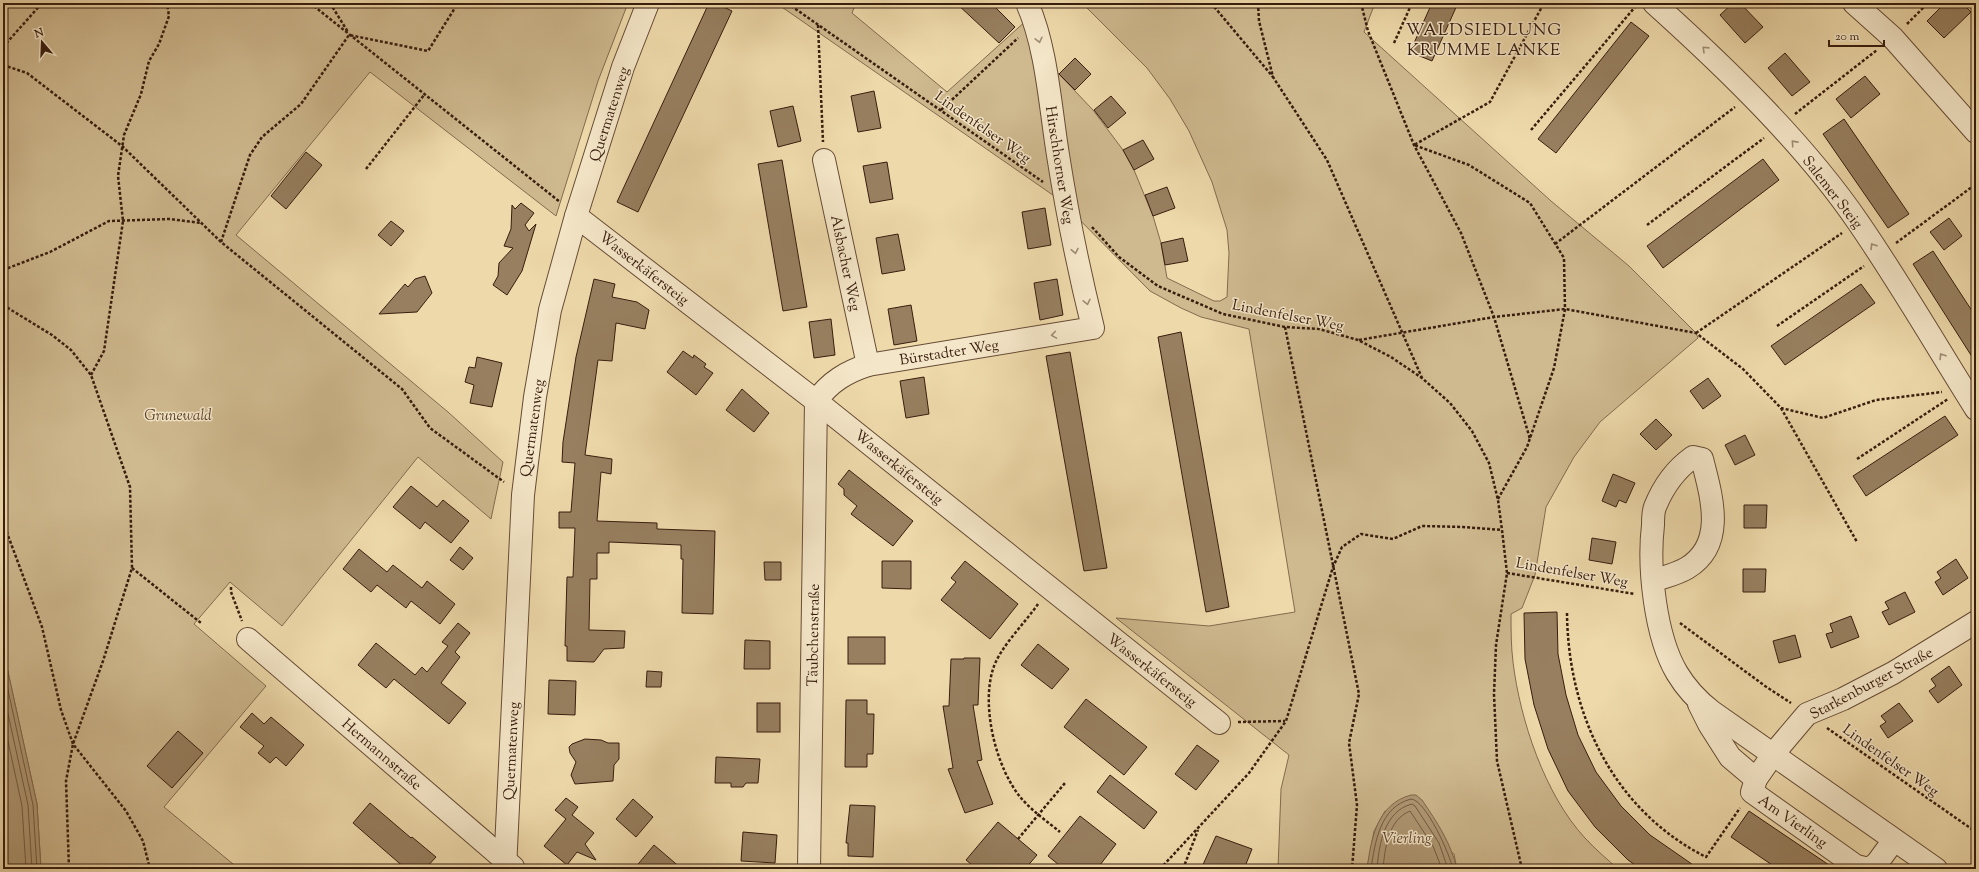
<svg xmlns="http://www.w3.org/2000/svg" width="1979" height="872" font-family="'Sorts Mill Goudy',serif">
	<style>
		.green { fill: #cfb98f; stroke: #846b4e }
		.water { fill: #b09975; stroke: #80674c }
		.lines { fill: none; stroke-linecap: round; stroke-linejoin: round }
		.shore { stroke: #745b42; stroke-width: 1 }
		.building { fill: #977f5f; stroke: #381d0e }
		.minor-casing { stroke: #664c35; stroke-width: 24 }
		.path { stroke: #381d0e; stroke-width: 2.5; stroke-dasharray: 3 2; stroke-linecap: butt }
		.minor { stroke: #f4e6c8; stroke-width: 22 }
		.oneway { stroke: #9f8c74 }
		.labels { text-anchor: middle; stroke-width: 3; stroke-linejoin: round; paint-order: stroke }
		.street-label { font-size: 15px; fill: #381d0e; stroke: #f4e6c8 }
		.park-label { font-size: 15px; font-style: italic; fill: #5e442e; stroke: #f4e6c8 }
		.water-label { font-size: 16px; font-style: italic; fill: #624832; stroke: #f4e6c8 }
		.quarter-label { font-size: 17px; letter-spacing: 1px; fill: #381d0e; stroke: #f4e6c8 }
	</style>
	<rect width="100%" height="100%" fill="#eed9aa"/>
	<filter id="stains"><feTurbulence type="fractalNoise" baseFrequency=".005" numOctaves="4"/><feColorMatrix values="0 0 0 0 .2 0 0 0 0 .09 0 0 0 0 .02 0 0 0 .5 -.17"/></filter>
	<radialGradient id="worn" r=".72"><stop offset=".6" stop-color="#630" stop-opacity="0"/><stop offset="1" stop-color="#630" stop-opacity=".3"/></radialGradient>
	<g class="green">
		<path d="M3 3H628L598 81 556 216 370 72 236 235 448 412 503 462 491 519 418 457 282 626 230 582 194 624 266 686 164 807 233 864 232 869H41L37 804 3 649Z"/>
		<path d="M776 3H856L852 13 947 92 1028 19 1056 71 1093 110 1123 150 1134 170 1153 216 1161 243 1167 278 1214 301H1220L1227 297 1229 253 1227 230 1212 182 1189 131 1170 99 1147 68 1082 3H1375L1364 32 1551 201 1629 266 1696 333 1698 338 1600 422 1574 457 1546 507 1535 575 1522 608 1511 614C1511 630 1511 646 1513 662 1520 720 1545 795 1585 838 1595 849 1607 859 1618 869H1457L1454 854 1385 811 1374 831 1367 869H1278L1281 789 1289 755 1116 618 1209 626 1295 612 1249 329 1201 317 1181 308 1150 291 1060 200Z"/>
	</g>
	<g class="water">
		<path d="M3 649 37 804 41 869H3Z"/>
		<path d="M1411 795H1416L1422 800C1437 822 1451 843 1457 869H1367C1371 839 1377 804 1411 795Z"/>
	</g>
	<g class="lines">
		<g class="shore">
			<path d="M3 667 33 805 37 869"/>
			<path d="M3 691 28 805 32 869"/>
			<path d="M3 718 22 806 26 869"/>
			<path d="M1371 869C1375 842 1380 807 1411 799 1426 800 1450 855 1453 869"/>
			<path d="M1377 869C1379 845 1384 811 1412 804L1415 806 1439 843 1448 869"/>
			<path d="M1383 869C1385 848 1388 820 1410 811L1433 846 1442 869"/>
		</g>
	</g>
	<g class="building">
		<path d="M709 3H715L732 11 638 212 617 202Z"/>
		<path d="M956 3H991L1015 27 999 43Z"/>
		<path d="M1432 3H1458L1432 61 1410 52Z"/>
		<path d="M1733 3H1740L1763 27 1745 43 1720 15Z"/>
		<path d="M1945 3H1962L1971 12 1944 38 1927 21Z"/>
		<path d="M1631 22 1649 36 1556 153 1538 139Z"/>
		<path d="M1785 53 1810 82 1792 96 1768 68Z"/>
		<path d="M1075 58 1091 74 1075 90 1059 74Z"/>
		<path d="M1865 76 1880 94 1851 118 1836 99Z"/>
		<path d="M874 91 881 128 858 132 851 96Z"/>
		<path d="M1111 96 1126 113 1108 128 1094 110Z"/>
		<path d="M793 106 801 141 778 147 770 111Z"/>
		<path d="M1844 119 1909 214 1888 228 1823 134Z"/>
		<path d="M1143 140 1154 159 1134 170 1123 150Z"/>
		<path d="M306 152 322 165 286 209 271 196Z"/>
		<path d="M1763 159 1779 180 1663 268 1647 246Z"/>
		<path d="M782 160 807 307 783 311 758 164Z"/>
		<path d="M887 162 893 199 870 203 863 166Z"/>
		<path d="M1167 187 1175 208 1153 216 1145 195Z"/>
		<path d="M521 203 534 213 525 225 529 231 536 224 522 271 507 295 493 285 498 276 499 263 513 248 504 246 511 229 512 205 515 209Z"/>
		<path d="M1045 208 1051 245 1028 249 1022 212Z"/>
		<path d="M1949 218 1962 236 1944 250 1930 232Z"/>
		<path d="M391 221 404 231 391 246 378 235Z"/>
		<path d="M898 234 905 270 882 274 876 238Z"/>
		<path d="M1183 238 1188 261 1165 265 1161 243Z"/>
		<path d="M1933 251 1976 317V363L1913 264Z"/>
		<path d="M425 276 432 293 417 312 379 314 405 284 408 287 415 279Z"/>
		<path d="M594 279 615 284 612 297 637 302 649 310 645 329 616 323 612 361 598 360 585 455 612 459 611 474 601 472 597 521 657 523V529L715 531 713 614 682 613 683 559H681V545L609 542V553H597V579H590L589 630 625 631 624 648 604 649 594 662 567 661V646H565L567 577H573L575 528H559V512H571L575 463 562 462 563 442 576 357Z"/>
		<path d="M1057 279 1063 315 1040 320 1034 283Z"/>
		<path d="M1861 284 1875 303 1785 365 1771 346Z"/>
		<path d="M911 305 917 341 894 345 888 309Z"/>
		<path d="M831 319 835 355 814 358 809 322Z"/>
		<path d="M1181 332 1229 607 1206 612 1158 337Z"/>
		<path d="M683 351 693 358 694 355 706 364 704 367 713 373 696 395 667 372Z"/>
		<path d="M1070 352 1107 568 1084 571 1046 356Z"/>
		<path d="M477 357 502 363 492 407 470 403 474 385 465 382 469 367 475 368Z"/>
		<path d="M924 377 929 414 906 418 900 381Z"/>
		<path d="M1708 378 1721 396 1703 409 1690 391Z"/>
		<path d="M742 389 769 413 754 432 726 410Z"/>
		<path d="M1945 416 1958 435 1866 496 1853 476Z"/>
		<path d="M1656 419 1672 435 1656 450 1640 434Z"/>
		<path d="M1745 435 1755 455 1735 465 1725 445Z"/>
		<path d="M849 470 913 521 893 546 851 514 857 506 844 495V489L838 484Z"/>
		<path d="M1613 474 1635 483 1626 503 1619 500 1616 507 1602 501Z"/>
		<path d="M411 486 437 507 443 500 469 521 451 543 425 522 420 529 393 507Z"/>
		<path d="M1744 505H1767L1766 528H1744Z"/>
		<path d="M1592 538 1616 542 1612 564 1589 560Z"/>
		<path d="M460 547 473 558 463 570 450 560Z"/>
		<path d="M359 549 387 572 393 565 422 588 427 581 455 604 440 624 411 601 406 608 377 585 371 592 343 569Z"/>
		<path d="M1956 559 1968 578 1943 595 1935 582 1941 578 1937 572Z"/>
		<path d="M882 561H911V589L882 588Z"/>
		<path d="M965 561 1018 604 990 639 941 600 956 582 951 578Z"/>
		<path d="M764 562H781V580H765Z"/>
		<path d="M1743 569H1766L1765 592H1743Z"/>
		<path d="M1905 592 1915 612 1889 625 1882 612 1889 609 1885 602Z"/>
		<path d="M1557 612 1558 654 1566 695 1578 735 1596 772 1621 806 1650 835 1699 869H1641L1628 860 1595 827 1568 791 1548 749 1534 705 1525 659 1524 613Z"/>
		<path d="M1851 616 1859 637 1831 648 1826 634 1833 632 1830 624Z"/>
		<path d="M458 623 470 633 455 652 460 657 441 683 466 703 449 724 394 679 386 688 358 665 376 643 415 675 422 667 427 672 448 646 442 642Z"/>
		<path d="M1795 635 1801 657 1779 663 1773 641Z"/>
		<rect x="848" y="637" width="37" height="27"/>
		<path d="M745 640 770 641V669H744Z"/>
		<path d="M1038 644 1069 669 1052 689 1021 665Z"/>
		<path d="M964 658H980L978 705H973L982 760 977 761 993 804 965 813 948 769 953 768 943 706H949L951 659H964Z"/>
		<path d="M1949 666 1962 685 1938 703 1929 691 1936 686 1931 679Z"/>
		<path d="M647 671 662 672 661 687H646Z"/>
		<path d="M549 680 576 681 575 715 548 714Z"/>
		<path d="M1086 699 1147 747 1124 775 1064 727Z"/>
		<path d="M846 700H867V714H874L873 754H867V767H845Z"/>
		<rect x="757" y="703" width="23" height="29"/>
		<path d="M1899 703 1913 721 1888 738 1880 726 1886 722 1881 716Z"/>
		<path d="M252 713 264 724 271 717 304 745 286 766 276 757 270 763 258 753 264 746 240 727Z"/>
		<path d="M178 731 203 753 172 788 147 766Z"/>
		<path d="M585 739 601 740 608 743H619V759L614 765 613 781 575 784 571 775 576 762 570 753 569 747 572 744Z"/>
		<path d="M1197 745 1219 761 1196 790 1175 774Z"/>
		<path d="M716 757 760 759 758 783H746L743 787H731V783H715Z"/>
		<path d="M1110 775 1157 812 1144 829 1097 792Z"/>
		<path d="M566 798 578 807 572 815 594 833 585 844 596 860 577 852 567 865 544 846 566 819 555 810Z"/>
		<path d="M633 799 653 817 636 837 616 819Z"/>
		<path d="M370 803 411 838 412 837 436 857 425 869H406L353 823Z"/>
		<path d="M850 805 875 806 873 857 848 856V843H846Z"/>
		<path d="M1749 811 1783 834 1835 869H1778L1731 837Z"/>
		<path d="M1080 816 1116 844 1097 869H1064L1048 856Z"/>
		<path d="M998 822 1037 855 1025 869H977L966 860Z"/>
		<path d="M743 832 777 835 775 863 741 861Z"/>
		<path d="M1216 836 1252 849 1244 869H1201Z"/>
		<path d="M654 845 682 869H634Z"/>
	</g>
	<g class="lines">
		<g class="minor-casing">
			<g id="minor">
				<path d="M1654 3C1725 67 1804 143 1858 222 1900 283 1937 347 1976 409"/>
				<path d="M1854 3 1893 38 1976 132"/>
				<path d="M824 160 868 365"/>
				<path d="M576 216 816 401 1219 723"/>
				<path d="M1653 581C1664 577 1677 574 1687 568 1727 544 1711 495 1702 459L1693 457C1676 469 1663 487 1655 507 1653 512 1653 519 1653 525 1648 567 1655 636 1677 673 1686 688 1697 700 1711 711L1936 869"/>
				<path d="M248 639 513 867"/>
				<path d="M1699 704 1709 724 1730 757 1756 779"/>
				<path d="M505 869 523 495 535 397 550 310 576 216 623 67 648 3"/>
				<path d="M809 869 816 401C830 382 846 372 868 365L1093 328C1079 271 1067 213 1058 155 1050 106 1047 48 1027 3"/>
				<path d="M1869 869 1856 866 1752 792 1756 779 1774 753 1807 714 1843 699 1893 673 1976 622"/>
				<path d="M1869 869 1877 863 1894 840"/>
			</g>
		</g>
		<g class="path">
			<path d="M310 3 560 202"/>
			<path d="M330 3 348 32"/>
			<path d="M787 3 1043 182"/>
			<path d="M1211 3 1273 77"/>
			<path d="M1258 3 1259 21 1273 77 1327 160 1422 378"/>
			<path d="M1361 3 1368 31 1414 145 1461 233 1494 317 1530 439"/>
			<path d="M1907 24 1928 3"/>
			<path d="M818 25 823 142"/>
			<path d="M1394 43 1412 3"/>
			<path d="M3 47 42 3"/>
			<path d="M3 65 27 73 122 146 221 242 402 389 430 428 504 482"/>
			<path d="M941 110 1018 38"/>
			<path d="M1795 114 1877 50"/>
			<path d="M1531 130 1635 7"/>
			<path d="M366 169 424 95"/>
			<path d="M1647 225 1764 138"/>
			<path d="M1092 227 1119 257 1158 286 1223 314 1285 327 1319 329 1358 340 1391 357 1422 378 1450 403 1472 431 1489 463 1498 500 1502 530 1507 573 1496 645 1494 694 1497 761 1522 869"/>
			<path d="M221 242 250 155 262 137 301 104 349 35 428 51 458 3"/>
			<path d="M1896 243 1976 184"/>
			<path d="M1555 244 1735 107"/>
			<path d="M3 270 50 252 109 221 170 219 201 223"/>
			<path d="M3 305 52 335 71 350 91 375 130 487 132 568 103 661 73 744 66 781 69 869"/>
			<path d="M1777 326 1864 266"/>
			<path d="M1285 327 1359 694 1349 743 1357 805 1352 869"/>
			<path d="M1696 333 1842 233"/>
			<path d="M1359 340 1494 317 1565 309 1696 333 1743 369 1781 408 1823 418 1876 400 1942 392"/>
			<path d="M91 375 104 351 123 221 118 176 124 135 141 94 149 61 159 44 169 16 167 3"/>
			<path d="M1781 408 1857 542"/>
			<path d="M1857 459 1948 399"/>
			<path d="M1498 499 1527 447 1554 368 1565 309 1564 258 1530 203 1469 165 1414 145 1490 102 1544 3"/>
			<path d="M3 522 42 627 61 710 73 744 126 811 143 841 150 869"/>
			<path d="M132 568 201 623"/>
			<path d="M1507 573 1635 594"/>
			<path d="M231 587V592L242 621"/>
			<path d="M1038 604C1025 623 1000 647 993 669 981 707 996 768 1021 798 1032 811 1048 822 1060 832"/>
			<path d="M1567 613C1568 714 1613 810 1706 857L1740 808"/>
			<path d="M1680 623 1765 686 1791 703"/>
			<path d="M1238 722 1285 721"/>
			<path d="M1827 728 1976 832"/>
			<path d="M1018 839 1065 783"/>
			<path d="M1160 869 1249 773 1286 721 1333 567 1342 547 1361 534 1393 539 1422 526 1463 527 1502 530"/>
			<path d="M1183 869 1198 830"/>
		</g>
		<use href="#minor" class="minor"/>
	</g>
	<defs><path id="oneway-chevron" d="M-2-3.5L2.5 0L-2 3.5" fill="none" stroke-width="1.6" stroke-linecap="round" stroke-linejoin="round"/></defs>
	<g class="oneway">
		<use href="#oneway-chevron" transform="translate(1039 40) rotate(77)"/>
		<use href="#oneway-chevron" transform="translate(1705 49) rotate(-136)"/>
		<use href="#oneway-chevron" transform="translate(1794 143) rotate(-132)"/>
		<use href="#oneway-chevron" transform="translate(1873 246) rotate(-122)"/>
		<use href="#oneway-chevron" transform="translate(1075 251) rotate(79)"/>
		<use href="#oneway-chevron" transform="translate(1087 302) rotate(77)"/>
		<use href="#oneway-chevron" transform="translate(1054 335) rotate(171)"/>
		<use href="#oneway-chevron" transform="translate(1942 356) rotate(-122)"/>
	</g>
	<g class="labels">
		<g class="street-label">
			<text transform="translate(609 114) rotate(-72)" y="5">Quermatenweg</text>
			<text transform="translate(983 127) rotate(35)" y="5">Lindenfelser Weg</text>
			<text transform="translate(1060 165) rotate(81)" y="5">Hirschhorner Weg</text>
			<text transform="translate(1833 192) rotate(52)" y="5">Salemer Steig</text>
			<text transform="translate(846 263) rotate(78)" y="5">Alsbacher Weg</text>
			<text transform="translate(644 268) rotate(38)" y="5">Wasserkäfersteig</text>
			<text transform="translate(1288 315) rotate(11)" y="5">Lindenfelser Weg</text>
			<text transform="translate(949 352) rotate(-9)" y="5">Bürstadter Weg</text>
			<text transform="translate(532 428) rotate(-82)" y="5">Quermatenweg</text>
			<text transform="translate(899 467) rotate(39)" y="5">Wasserkäfersteig</text>
			<text transform="translate(1572 572) rotate(10)" y="5">Lindenfelser Weg</text>
			<text transform="translate(813 635) rotate(-89)" y="5">Täubchenstraße</text>
			<text transform="translate(1152 670) rotate(38)" y="5">Wasserkäfersteig</text>
			<text transform="translate(1871 683) rotate(-28)" y="5">Starkenburger Straße</text>
			<text transform="translate(511 751) rotate(-87)" y="5">Quermatenweg</text>
			<text transform="translate(382 754) rotate(41)" y="5">Hermannstraße</text>
			<text transform="translate(1891 760) rotate(35)" y="5">Lindenfelser Weg</text>
			<text transform="translate(1793 821) rotate(35)" y="5">Am Vierling</text>
		</g>
		<g class="park-label">
			<text x="178" y="420">Grunewald</text>
		</g>
		<g class="water-label">
			<text x="1407" y="843">Vierling</text>
		</g>
		<g class="quarter-label">
			<text x="1484" y="35">WALDSIEDLUNG<tspan x="1484" dy="20">KRUMME LANKE</tspan></text>
		</g>
	</g>
	<rect width="1979" height="872" fill="none" stroke="#eed9aa" stroke-width="16"/>
	<rect x="4" y="4" width="1971" height="864" fill="none" stroke="#381d0e" stroke-width="2"/>
	<rect x="8" y="8" width="1963" height="856" fill="none" stroke="#381d0e"/>
	<g transform="translate(42 42) rotate(341)" stroke="#f4e6c8" stroke-width="3" paint-order="stroke">
	<path d="M0-3L7 15L0 10L-7 15Z" fill="#381d0e"/>
	<text y="-6" font-size="11" font-weight="bold" text-anchor="middle" fill="#381d0e">N</text>
	</g>
	<path d="M1829 40v6h55v-6" fill="none" stroke="#381d0e" stroke-width="2"/>
	<text x="1835" y="40" font-size="12" fill="#381d0e" stroke="#f4e6c8" stroke-width="3" paint-order="stroke">20 m</text>
	<rect width="100%" height="100%" filter="url(#stains)"/>
	<rect width="100%" height="100%" fill="url(#worn)"/>
</svg>
